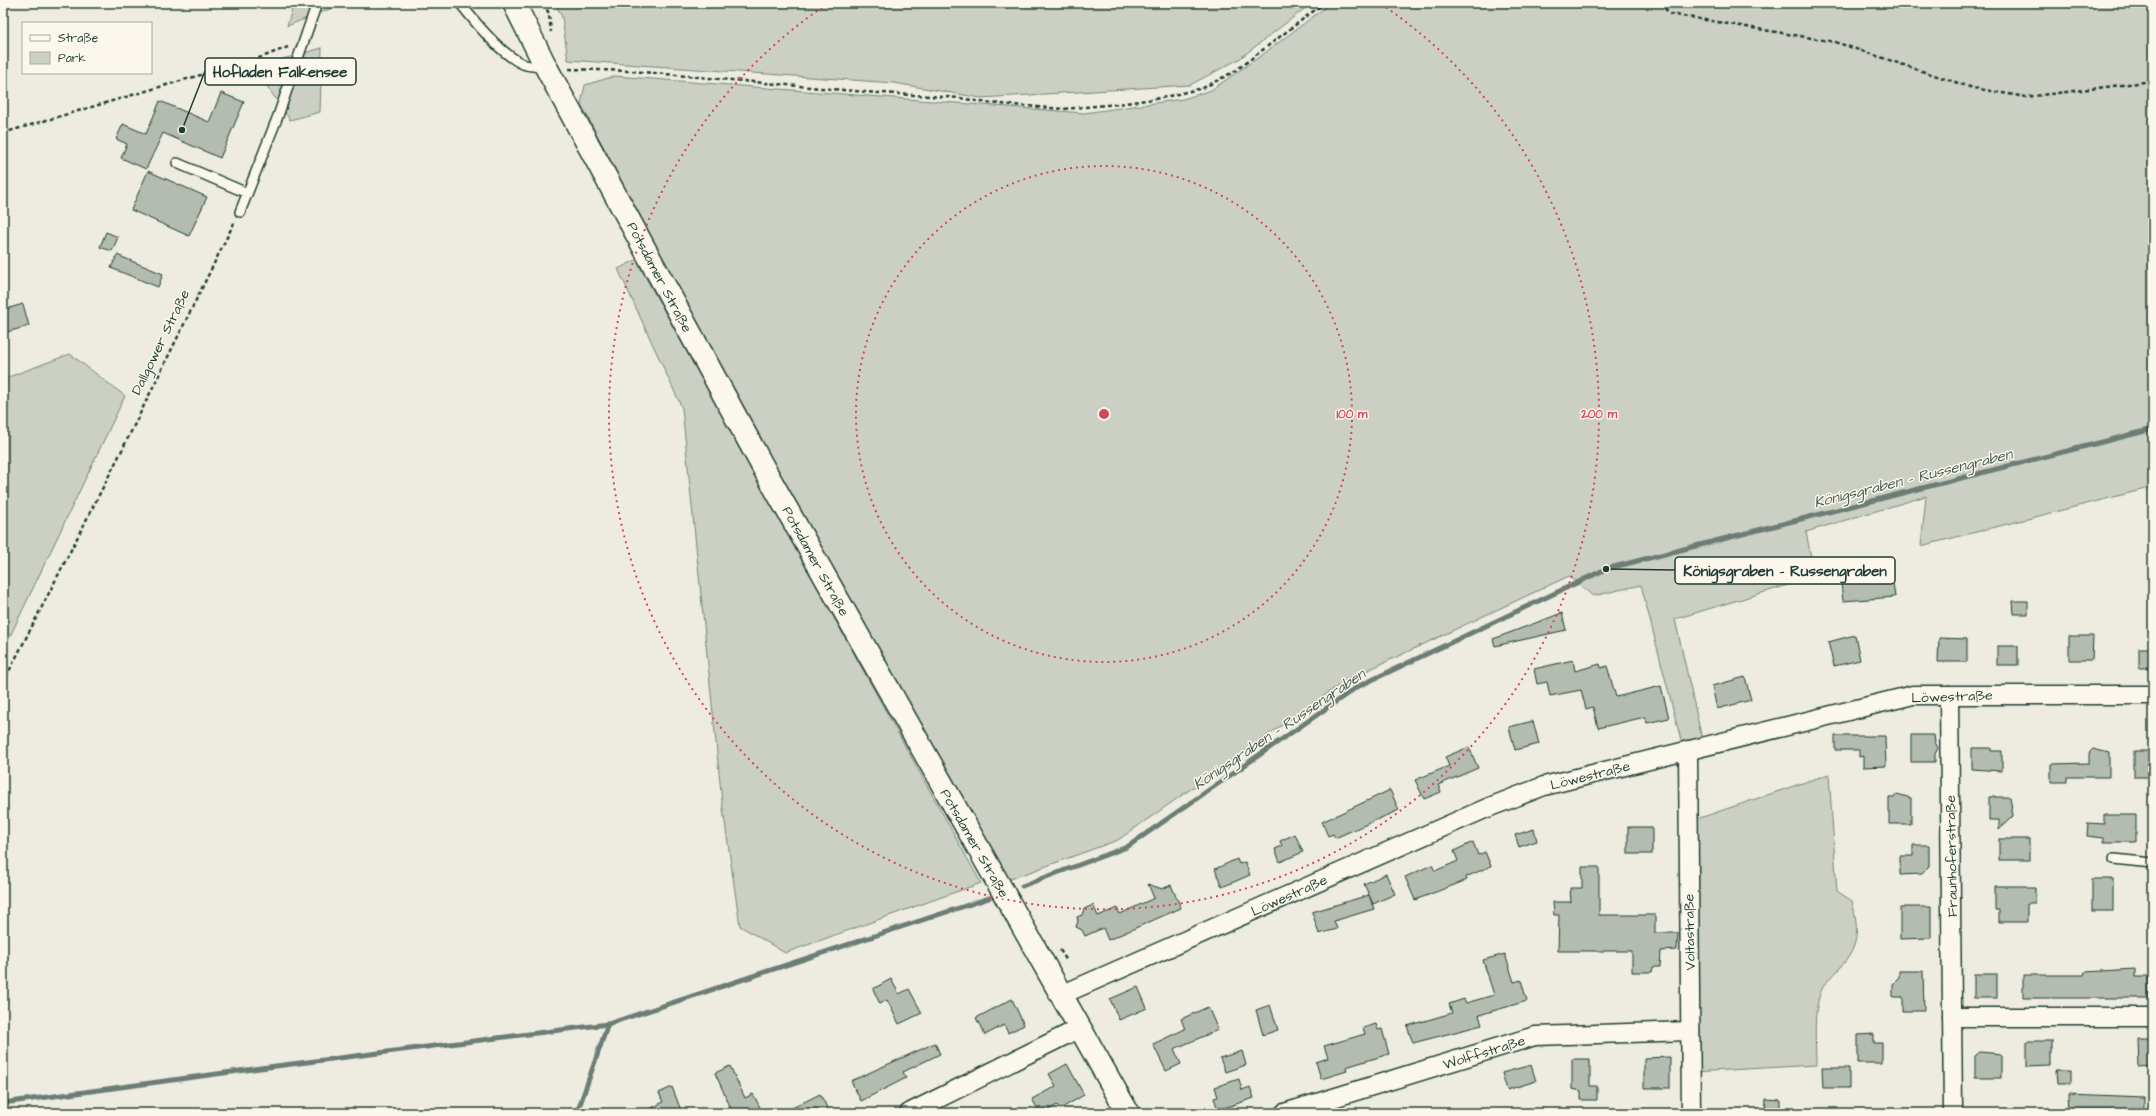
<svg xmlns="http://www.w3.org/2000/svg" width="2156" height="1116" font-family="'Architects Daughter',sans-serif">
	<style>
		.green { fill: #cbcfc4; stroke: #75867c }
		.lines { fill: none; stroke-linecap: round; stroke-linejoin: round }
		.stream { stroke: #6c7d74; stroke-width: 5 }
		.building { fill: #b4bbb0; stroke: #1f3d34 }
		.service-casing { stroke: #1f3d34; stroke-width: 12 }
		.minor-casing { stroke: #1f3d34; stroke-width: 21 }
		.tertiary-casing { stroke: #1f3d34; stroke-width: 25 }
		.path { stroke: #1f3d34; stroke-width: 2.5; stroke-dasharray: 4 3; stroke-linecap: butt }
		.service { stroke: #fbf7ec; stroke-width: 9 }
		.minor { stroke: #fbf7ec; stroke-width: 18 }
		.tertiary { stroke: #fbf7ec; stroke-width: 22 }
		.ring { fill: none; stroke: #d1495b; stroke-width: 2; stroke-dasharray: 2 4 }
		.labels { text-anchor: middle; stroke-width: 3; stroke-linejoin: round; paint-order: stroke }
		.street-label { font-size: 14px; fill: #1f3d34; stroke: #fbf7ec }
		.water-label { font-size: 15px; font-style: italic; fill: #455d54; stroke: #fbf7ec }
		.centre { fill: #d1495b; stroke: #fbf7ec; stroke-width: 2 }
		.ring-label { font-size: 12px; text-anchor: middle; font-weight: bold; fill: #d1495b; stroke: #fbf7ec; stroke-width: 3; stroke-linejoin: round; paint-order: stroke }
		.leader { fill: none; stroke: #1f3d34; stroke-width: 1.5 }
		.callout-dot { fill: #1f3d34; stroke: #fbf7ec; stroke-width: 1.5 }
		.callout { fill: #fbf7ec; stroke: #1f3d34; stroke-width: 1.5 }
		.callout-label { font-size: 15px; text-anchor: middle; font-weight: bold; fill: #1f3d34 }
	</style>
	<rect width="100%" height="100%" fill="#eeece1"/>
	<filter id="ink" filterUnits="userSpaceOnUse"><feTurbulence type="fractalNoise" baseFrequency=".025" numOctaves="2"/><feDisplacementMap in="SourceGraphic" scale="8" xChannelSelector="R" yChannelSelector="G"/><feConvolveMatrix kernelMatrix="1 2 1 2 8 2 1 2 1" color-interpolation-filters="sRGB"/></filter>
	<g filter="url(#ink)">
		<g class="green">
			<path d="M294 3H336L335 7 287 26Z"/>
			<path d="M555 3H1312L1239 59 1190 85 981 98 894 83 568 60 562 17Z"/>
			<path d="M1331 3H2153V487L1921 546 1926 496 1806 532 1815 577 1675 619 1702 739 1682 744 1641 585 1593 596 1569 576 1345 681 1118 840 1008 880 735 398 581 104 585 85 615 76 1084 113 1183 99 1211 90 1262 55Z"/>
			<path d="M322 48 320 112 290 120 254 67Z"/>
			<path d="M636 260 981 883 785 953 740 926 722 802 682 408 618 269Z"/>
			<path d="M70 354 125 396 3 651V379Z"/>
			<path d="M1829 774 1837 891 1852 901C1859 930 1860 946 1839 969 1835 975 1826 980 1823 987 1812 1008 1816 1042 1816 1065L1693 1072 1691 821Z"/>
		</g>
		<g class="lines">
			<g class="stream">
				<path d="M1022 886 1127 847 1357 687 1606 569 2153 429"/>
				<path d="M3 1103 268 1067 608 1024 989 898"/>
				<path d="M577 1113 608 1024"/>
			</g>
		</g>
		<g class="building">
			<path d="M221 93 244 102 220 158 163 133 146 169 121 158 127 144 116 139 123 124 146 134 160 101 209 122Z"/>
			<path d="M148 171 207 197 189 236 131 210Z"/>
			<path d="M106 232 118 237 112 251 100 247Z"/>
			<path d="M117 255 163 274 158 287 111 268Z"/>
			<path d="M23 304 29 326 3 333V310Z"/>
			<path d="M1892 576 1895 597 1843 601 1841 583Z"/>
			<path d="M2013 601H2028V614H2014Z"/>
			<path d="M1562 613 1566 630 1495 646 1493 639Z"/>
			<path d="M1855 635 1860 660 1834 666 1828 642Z"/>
			<path d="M2069 636H2093L2092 660H2069Z"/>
			<path d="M1939 638 1967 639V662H1938Z"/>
			<rect x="1997" y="646" width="21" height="19"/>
			<rect x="2139" y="648" width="14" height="20"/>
			<path d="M1573 660 1575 671 1600 664 1601 668 1607 666 1616 697 1661 686 1669 718 1647 723 1645 717 1598 728 1593 707 1586 709 1581 690 1550 696 1547 682 1537 684 1534 669Z"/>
			<path d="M1745 677 1751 700 1717 709 1712 686Z"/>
			<path d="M1533 721 1539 744 1515 750 1509 727Z"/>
			<path d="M1911 735H1934L1935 742 1938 748 1935 754V762H1911Z"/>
			<path d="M1835 736H1885L1886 766 1863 767V756L1859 757V750H1835Z"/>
			<path d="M1469 747 1478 768 1438 785 1441 792 1424 799 1415 780 1449 766 1445 757Z"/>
			<path d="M1972 748H1991V751H2002V771L1972 769Z"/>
			<path d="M2093 749 2109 753V777H2067V782H2051V764L2089 763V753Z"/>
			<rect x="2134" y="751" width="19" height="26"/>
			<path d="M1390 790 1399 810 1335 838 1333 834 1328 836 1322 822Z"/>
			<path d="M1897 794 1911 798V824H1889V798H1894Z"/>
			<path d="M1989 797H2010L2013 816 1999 829V820H1989Z"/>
			<path d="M2104 815H2136V842H2104V838L2087 836 2088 823 2104 824Z"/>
			<rect x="1628" y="827" width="24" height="27"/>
			<path d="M1534 829 1537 841 1519 847 1515 835Z"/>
			<path d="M1295 834 1303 852 1280 862 1275 849 1282 846 1280 841Z"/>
			<rect x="1999" y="839" width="30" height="21"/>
			<path d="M1473 842 1478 855 1485 852 1491 866 1466 877 1467 880 1415 900 1405 877 1432 865 1435 871 1458 861 1454 851Z"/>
			<path d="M1913 845H1929V866L1921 874 1900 875V856H1913Z"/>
			<path d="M1237 859 1239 864 1245 862 1250 875 1222 887 1215 869Z"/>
			<path d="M1582 867H1599V915H1655V933H1678L1677 950 1661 951 1660 967H1653L1652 972H1632V951H1558L1559 915H1554L1553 902H1571L1570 888H1582Z"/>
			<path d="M1386 874 1395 894 1373 904 1364 884Z"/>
			<rect x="2092" y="879" width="21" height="32"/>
			<path d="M1148 884 1162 889 1171 885 1181 908 1108 940 1103 928 1085 936 1082 930 1076 927 1078 921 1077 917 1082 915 1084 909 1093 905 1098 916 1117 908 1120 914 1154 898Z"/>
			<path d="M1995 886H2027V888H2035V904H2027V922H1999V910H1995Z"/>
			<path d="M1369 895 1374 909 1334 921 1337 929 1319 934 1312 912Z"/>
			<path d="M1900 907H1931V938L1900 939Z"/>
			<path d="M1505 954 1514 982 1521 980 1527 1001 1479 1015 1482 1025 1413 1043 1407 1026 1452 1013 1449 1004 1464 999 1466 1003 1494 995 1483 960Z"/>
			<path d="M2135 969V977H2148L2149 998H2023V975H2084L2085 972Z"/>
			<path d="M1899 971H1923L1924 1011H1903V997H1893V984L1899 978Z"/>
			<rect x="1974" y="974" width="23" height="24"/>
			<path d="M891 979 899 994 909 989 922 1013 899 1024 887 1000 880 1004 873 989Z"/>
			<path d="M1138 987 1147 1008 1119 1020 1110 999Z"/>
			<path d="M1012 999 1024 1025 1008 1033 1004 1025 985 1035 976 1018Z"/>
			<path d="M1270 1005 1278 1030 1263 1035 1256 1010Z"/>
			<path d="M1208 1007 1218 1030 1174 1049 1181 1064 1166 1071 1153 1044 1185 1029 1181 1019Z"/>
			<path d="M1376 1024 1378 1030 1382 1029 1389 1054 1346 1067 1347 1071 1321 1079 1316 1062 1328 1058 1324 1046 1365 1034 1363 1028Z"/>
			<path d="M1874 1034V1043H1882V1063H1858V1035Z"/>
			<path d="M2138 1038H2153V1066L2139 1067Z"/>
			<path d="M2027 1041H2051V1065L2027 1066Z"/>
			<path d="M935 1043 940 1054 903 1072 906 1078 861 1101 851 1081Z"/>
			<path d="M1242 1051 1246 1065 1225 1072 1220 1058Z"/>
			<path d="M1980 1052 2001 1054V1078H1975V1056Z"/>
			<path d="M1670 1057V1088H1644V1058Z"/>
			<path d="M1572 1059H1590V1086H1597V1100H1581V1091L1572 1089Z"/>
			<path d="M1067 1064 1084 1095 1060 1109 1057 1105 1044 1113H1040L1032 1099 1056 1086 1049 1074Z"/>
			<path d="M1531 1065 1536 1081 1507 1090 1502 1073Z"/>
			<path d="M730 1066 745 1098 753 1094 763 1113H733L715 1073Z"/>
			<path d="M1822 1068H1849V1088H1823Z"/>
			<path d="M2056 1070H2070V1084H2057Z"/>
			<path d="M1239 1079 1242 1090 1250 1087 1254 1098 1218 1110 1214 1098 1218 1097 1215 1087Z"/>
			<path d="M672 1087 682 1113H642L663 1102 659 1093Z"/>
			<path d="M820 1094 830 1113H782Z"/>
			<path d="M2069 1094 2144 1097V1113H2070Z"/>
			<path d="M1766 1099 1780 1100V1113H1765Z"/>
		</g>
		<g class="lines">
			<g class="service-casing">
				<g id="service">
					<path d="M460 3C474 21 502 55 523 64 529 67 538 66 545 67"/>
					<path d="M177 163 247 193"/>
					<path d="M240 212 278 116 317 3"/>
					<path d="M2114 859 2153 863"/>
				</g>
			</g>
			<g class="minor-casing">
				<g id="minor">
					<path d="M1949 695 1953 1113"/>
					<path d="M1688 750 1691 1113"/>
					<path d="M1061 995 1487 808 1544 786 1913 695H2153"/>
					<path d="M1952 1017H2153"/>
					<path d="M909 1113 1080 1028"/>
					<path d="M1284 1113 1535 1036 1690 1031"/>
				</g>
			</g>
			<g class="tertiary-casing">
				<path id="tertiary" d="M514 3 546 67 763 467 1128 1113"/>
			</g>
			<g class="path">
				<path d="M544 3 549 14 551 32"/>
				<path d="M1660 3 1670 14 1835 42 1973 88 2026 97 2153 81"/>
				<path d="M569 69 631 71 866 92 960 98 988 103 1063 109 1118 104 1161 98 1203 88 1235 71 1324 3"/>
				<path d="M3 133 262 57 288 47"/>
				<path d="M3 683 121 452 234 223"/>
				<path d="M1060 950 1067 961"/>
			</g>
			<use href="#service" class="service"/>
			<use href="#minor" class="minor"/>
			<use href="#tertiary" class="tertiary"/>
		</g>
	</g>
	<g class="ring">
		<circle cx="1104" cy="414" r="248"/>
		<path d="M1381 4A495 495 0 1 1 827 4"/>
	</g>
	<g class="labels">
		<g class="street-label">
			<text transform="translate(660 277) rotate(62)" y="5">Potsdamer Straße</text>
			<text transform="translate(160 342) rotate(-64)" y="5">Dallgower Straße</text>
			<text transform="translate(816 561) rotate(61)" y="5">Potsdamer Straße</text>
			<text transform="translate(1952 696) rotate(-2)" y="5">Löwestraße</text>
			<text transform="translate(1590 775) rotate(-14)" y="5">Löwestraße</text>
			<text transform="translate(975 843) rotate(60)" y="5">Potsdamer Straße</text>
			<text transform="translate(1951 856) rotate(-91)" y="5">Fraunhoferstraße</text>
			<text transform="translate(1289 895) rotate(-24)" y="5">Löwestraße</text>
			<text transform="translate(1689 932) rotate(-91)" y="5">Voltastraße</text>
			<text transform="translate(1484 1052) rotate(-17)" y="5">Wolffstraße</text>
		</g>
		<g class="water-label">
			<text transform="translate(1913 478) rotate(-14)" y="5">Königsgraben - Russengraben</text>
			<text transform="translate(1279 729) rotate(-34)" y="5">Königsgraben - Russengraben</text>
		</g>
	</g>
	<circle cx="1104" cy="414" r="6" class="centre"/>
	<g class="ring-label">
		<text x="1352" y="418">100 m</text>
		<text x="1599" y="418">200 m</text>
	</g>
	<path class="leader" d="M182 130L205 71M1606 569L1675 570"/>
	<g class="callout-dot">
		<circle cx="182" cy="130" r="4"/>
		<circle cx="1606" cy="569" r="4"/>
	</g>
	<g class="callout">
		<rect x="205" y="58" width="151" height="27" rx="4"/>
		<rect x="1675" y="557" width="220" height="27" rx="4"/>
	</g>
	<g class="callout-label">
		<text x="280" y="77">Hofladen Falkensee</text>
		<text x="1785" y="576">Königsgraben - Russengraben</text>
	</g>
	<rect width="2156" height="1116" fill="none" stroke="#fbf7ec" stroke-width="16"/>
	<rect x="8" y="8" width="2140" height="1100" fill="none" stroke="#1f3d34" stroke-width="1.5" filter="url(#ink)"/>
	<rect x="22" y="22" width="130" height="52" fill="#fbf7ec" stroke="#a3ada2"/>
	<rect x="30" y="35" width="20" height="6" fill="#fbf7ec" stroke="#a3ada2"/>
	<text x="58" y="42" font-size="12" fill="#1f3d34">Straße</text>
	<rect x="30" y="52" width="20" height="12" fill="#cbcfc4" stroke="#a3ada2"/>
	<text x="58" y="62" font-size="12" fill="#1f3d34">Park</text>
</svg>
